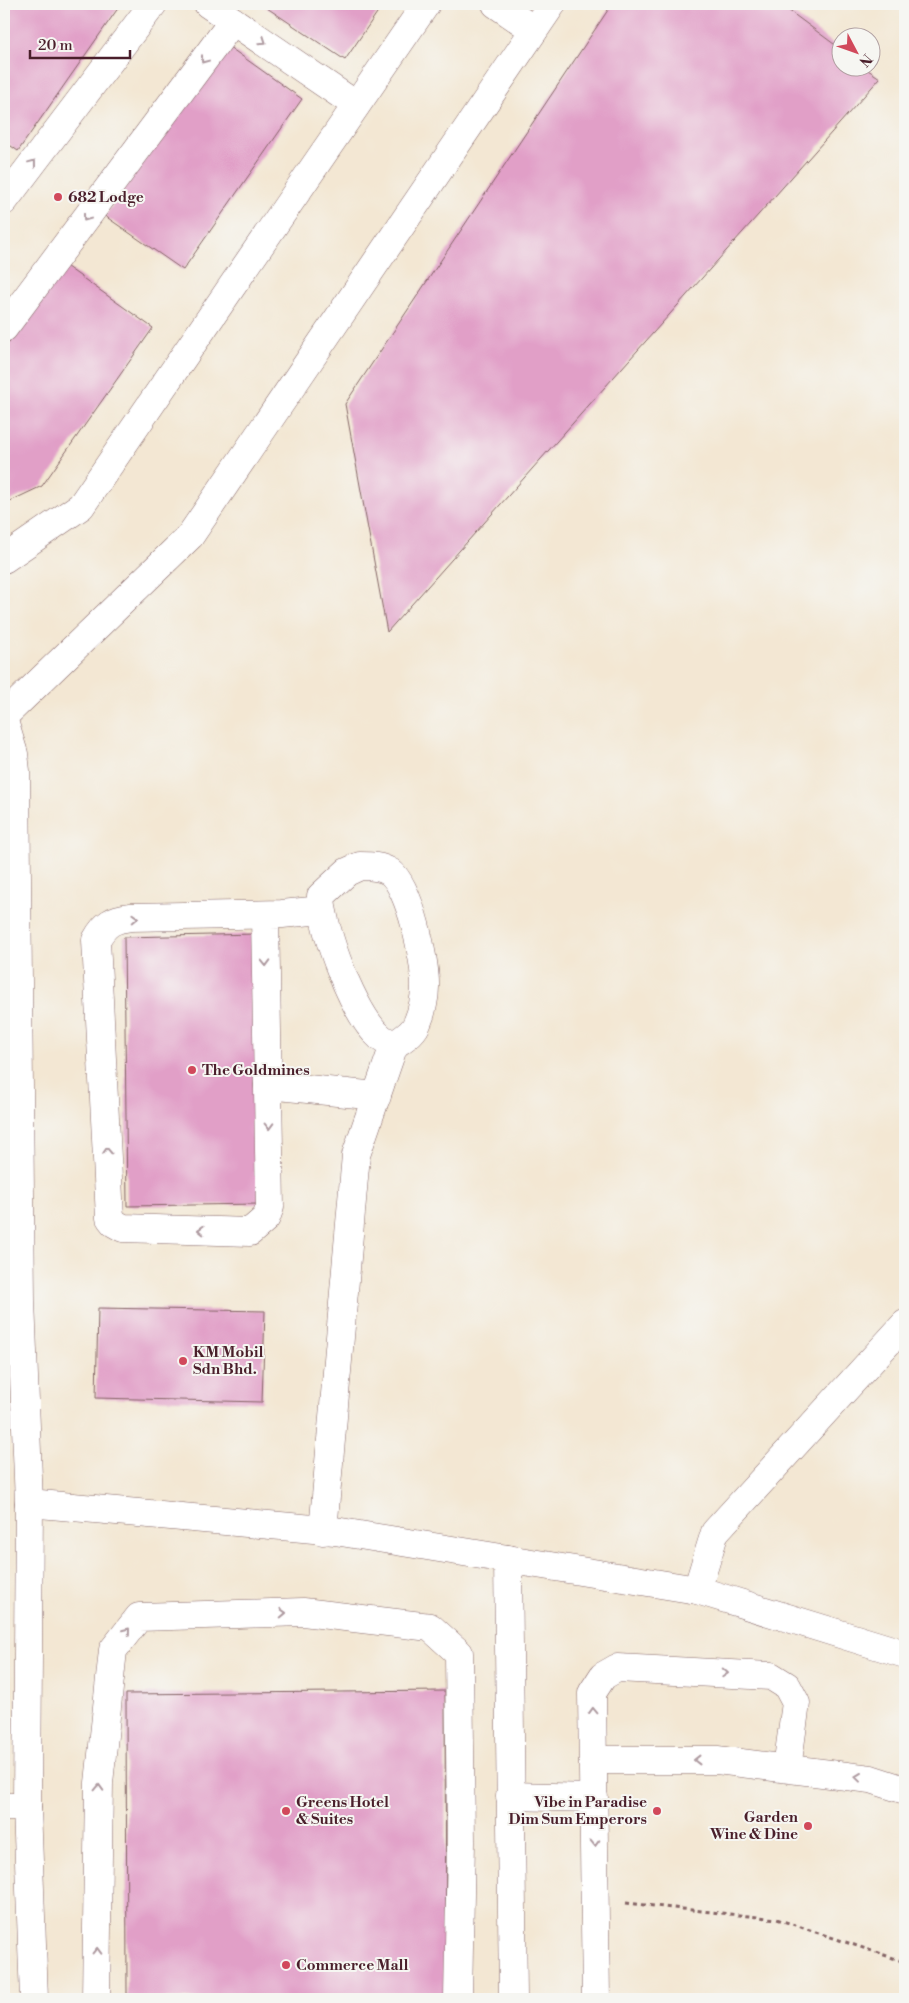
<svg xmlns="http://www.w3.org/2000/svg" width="909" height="2003" font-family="'Libre Bodoni',serif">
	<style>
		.building { fill: #e19fc7 }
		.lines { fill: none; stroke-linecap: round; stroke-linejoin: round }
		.minor-casing { stroke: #856566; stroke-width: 29 }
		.path { stroke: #856566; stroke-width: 3; stroke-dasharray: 4 4; stroke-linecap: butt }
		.minor { stroke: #fff; stroke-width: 28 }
		.oneway { stroke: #ae9aa0 }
		.poi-dot { fill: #d1495b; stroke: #f6f6f2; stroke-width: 2 }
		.labels { text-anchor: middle; stroke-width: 4; stroke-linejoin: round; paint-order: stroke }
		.poi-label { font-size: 15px; font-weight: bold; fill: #4a1f2b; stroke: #f6f6f2; text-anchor: start }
	</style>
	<rect width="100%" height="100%" fill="#f6f6f2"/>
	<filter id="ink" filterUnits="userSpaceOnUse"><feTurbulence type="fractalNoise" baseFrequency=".02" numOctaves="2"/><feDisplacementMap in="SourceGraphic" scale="10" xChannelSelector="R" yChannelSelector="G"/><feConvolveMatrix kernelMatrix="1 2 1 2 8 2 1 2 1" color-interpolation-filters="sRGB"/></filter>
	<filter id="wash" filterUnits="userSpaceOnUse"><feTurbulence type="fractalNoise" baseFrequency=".0096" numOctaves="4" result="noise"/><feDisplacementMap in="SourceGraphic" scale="20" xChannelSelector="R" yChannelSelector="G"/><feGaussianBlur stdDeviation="1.12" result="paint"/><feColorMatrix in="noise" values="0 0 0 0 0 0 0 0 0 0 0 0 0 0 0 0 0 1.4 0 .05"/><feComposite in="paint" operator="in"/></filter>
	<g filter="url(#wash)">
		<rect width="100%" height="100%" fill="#f3e7d3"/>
		<g id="blocks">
			<g class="building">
				<path d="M4 4H121L18 151 4 141Z"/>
				<path d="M261 4H383L345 60Z"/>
				<path d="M612 4H780L842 50V68H865L880 78 387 632 345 404Z"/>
				<path d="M225 44 302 99 183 270 105 216Z"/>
				<path d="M63 264 153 328 42 486 4 504V349Z"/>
				<path d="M256 934 259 1204 127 1206 124 937Z"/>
				<path d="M98 1308 265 1311 262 1402 96 1398Z"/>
				<path d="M445 1691 446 1999H127L126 1694Z"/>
			</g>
		</g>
	</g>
	<g filter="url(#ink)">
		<use href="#blocks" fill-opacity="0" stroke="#856566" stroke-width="1"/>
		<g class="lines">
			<g class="minor-casing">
				<g id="minor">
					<path d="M208 4 356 105"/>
					<path d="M496 4 534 30"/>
					<path d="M4 201 153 4"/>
					<path d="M4 328 233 21"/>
					<path d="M4 559 81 506 426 4"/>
					<path d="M4 716 190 536 552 4"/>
					<path d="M4 721 14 754 16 771 21 1301 29 1503 27 1807 34 1999"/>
					<path d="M360 866C370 866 381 866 390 872 410 887 426 962 425 987 425 997 422 1012 418 1021 414 1033 404 1038 394 1045 390 1042 384 1041 380 1037 354 1015 322 930 321 896L347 872Z"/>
					<path d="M265 915 270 1207 266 1218 250 1232 123 1228 114 1223 110 1218 96 940C105 924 112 919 131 917L282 914 321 910"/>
					<path d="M268 1085 377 1096"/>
					<path d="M29 1503 335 1531 697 1590 905 1654"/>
					<path d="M323 1531 356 1155 394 1045"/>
					<path d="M508 1559 513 1999"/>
					<path d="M697 1590 715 1532 905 1324"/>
					<path d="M594 1760H717L871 1779 905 1790"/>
					<path d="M510 1796 594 1798"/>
					<path d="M4 1807H27"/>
					<path d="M96 1999 99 1783 113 1650 139 1617 303 1612 430 1627 459 1653 461 1842 458 1999"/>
					<path d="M596 1999 592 1693 603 1676 617 1668 771 1676 787 1686 796 1703 787 1768"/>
				</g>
			</g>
			<path class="path" d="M626 1903 777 1919 905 1962"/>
			<use href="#minor" class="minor"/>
		</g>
		<defs><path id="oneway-chevron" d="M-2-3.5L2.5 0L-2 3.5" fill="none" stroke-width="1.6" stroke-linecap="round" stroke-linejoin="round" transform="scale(1.25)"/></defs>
		<g class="oneway">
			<use href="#oneway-chevron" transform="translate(263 41) rotate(34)"/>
			<use href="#oneway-chevron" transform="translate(204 60) rotate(127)"/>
			<use href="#oneway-chevron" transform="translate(33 163) rotate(-53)"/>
			<use href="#oneway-chevron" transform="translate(86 218) rotate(127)"/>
			<use href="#oneway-chevron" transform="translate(135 918) rotate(-2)"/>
			<use href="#oneway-chevron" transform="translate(266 963) rotate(89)"/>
			<use href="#oneway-chevron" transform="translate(269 1126) rotate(89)"/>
			<use href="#oneway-chevron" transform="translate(107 1151) rotate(-93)"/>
			<use href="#oneway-chevron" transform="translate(201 1230) rotate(-178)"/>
			<use href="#oneway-chevron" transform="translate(283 1613) rotate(-2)"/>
			<use href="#oneway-chevron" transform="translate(127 1631) rotate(-51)"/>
			<use href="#oneway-chevron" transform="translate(725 1673) rotate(3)"/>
			<use href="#oneway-chevron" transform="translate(593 1711) rotate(-92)"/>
			<use href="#oneway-chevron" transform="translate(697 1760) rotate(-180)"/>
			<use href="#oneway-chevron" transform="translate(858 1777) rotate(-173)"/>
			<use href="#oneway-chevron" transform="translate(99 1788) rotate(-88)"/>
			<use href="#oneway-chevron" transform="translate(595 1843) rotate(89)"/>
			<use href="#oneway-chevron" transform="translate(97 1951) rotate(-89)"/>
		</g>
	</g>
	<g class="poi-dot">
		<circle cx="58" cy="197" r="5"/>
		<circle cx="192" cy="1070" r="5"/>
		<circle cx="183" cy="1361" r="5"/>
		<circle cx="286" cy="1811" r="5"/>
		<circle cx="657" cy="1811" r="5"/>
		<circle cx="808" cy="1826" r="5"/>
		<circle cx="286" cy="1965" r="5"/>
	</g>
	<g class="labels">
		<g class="poi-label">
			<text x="68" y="202">682 Lodge</text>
			<text x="202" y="1075">The Goldmines</text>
			<text x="193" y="1357">KM Mobil<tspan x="193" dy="17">Sdn Bhd.</tspan></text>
			<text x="296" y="1807">Greens Hotel<tspan x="296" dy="17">&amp; Suites</tspan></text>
			<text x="647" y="1807" text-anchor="end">Vibe in Paradise<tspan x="647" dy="17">Dim Sum Emperors</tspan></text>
			<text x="798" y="1822" text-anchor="end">Garden<tspan x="798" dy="17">Wine &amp; Dine</tspan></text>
			<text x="296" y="1970">Commerce Mall</text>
		</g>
	</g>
	<rect width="909" height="2003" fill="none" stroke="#f6f6f2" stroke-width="20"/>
	<g transform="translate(856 52) rotate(131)"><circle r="24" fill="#f6f6f2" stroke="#b1a0a2"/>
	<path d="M0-4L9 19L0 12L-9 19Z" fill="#d1495b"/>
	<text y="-8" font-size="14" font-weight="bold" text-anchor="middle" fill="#4a1f2b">N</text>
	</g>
	<path d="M30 50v8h100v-8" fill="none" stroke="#4a1f2b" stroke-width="2.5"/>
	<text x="38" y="50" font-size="15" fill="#4a1f2b" stroke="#f6f6f2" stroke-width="4" paint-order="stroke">20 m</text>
</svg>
